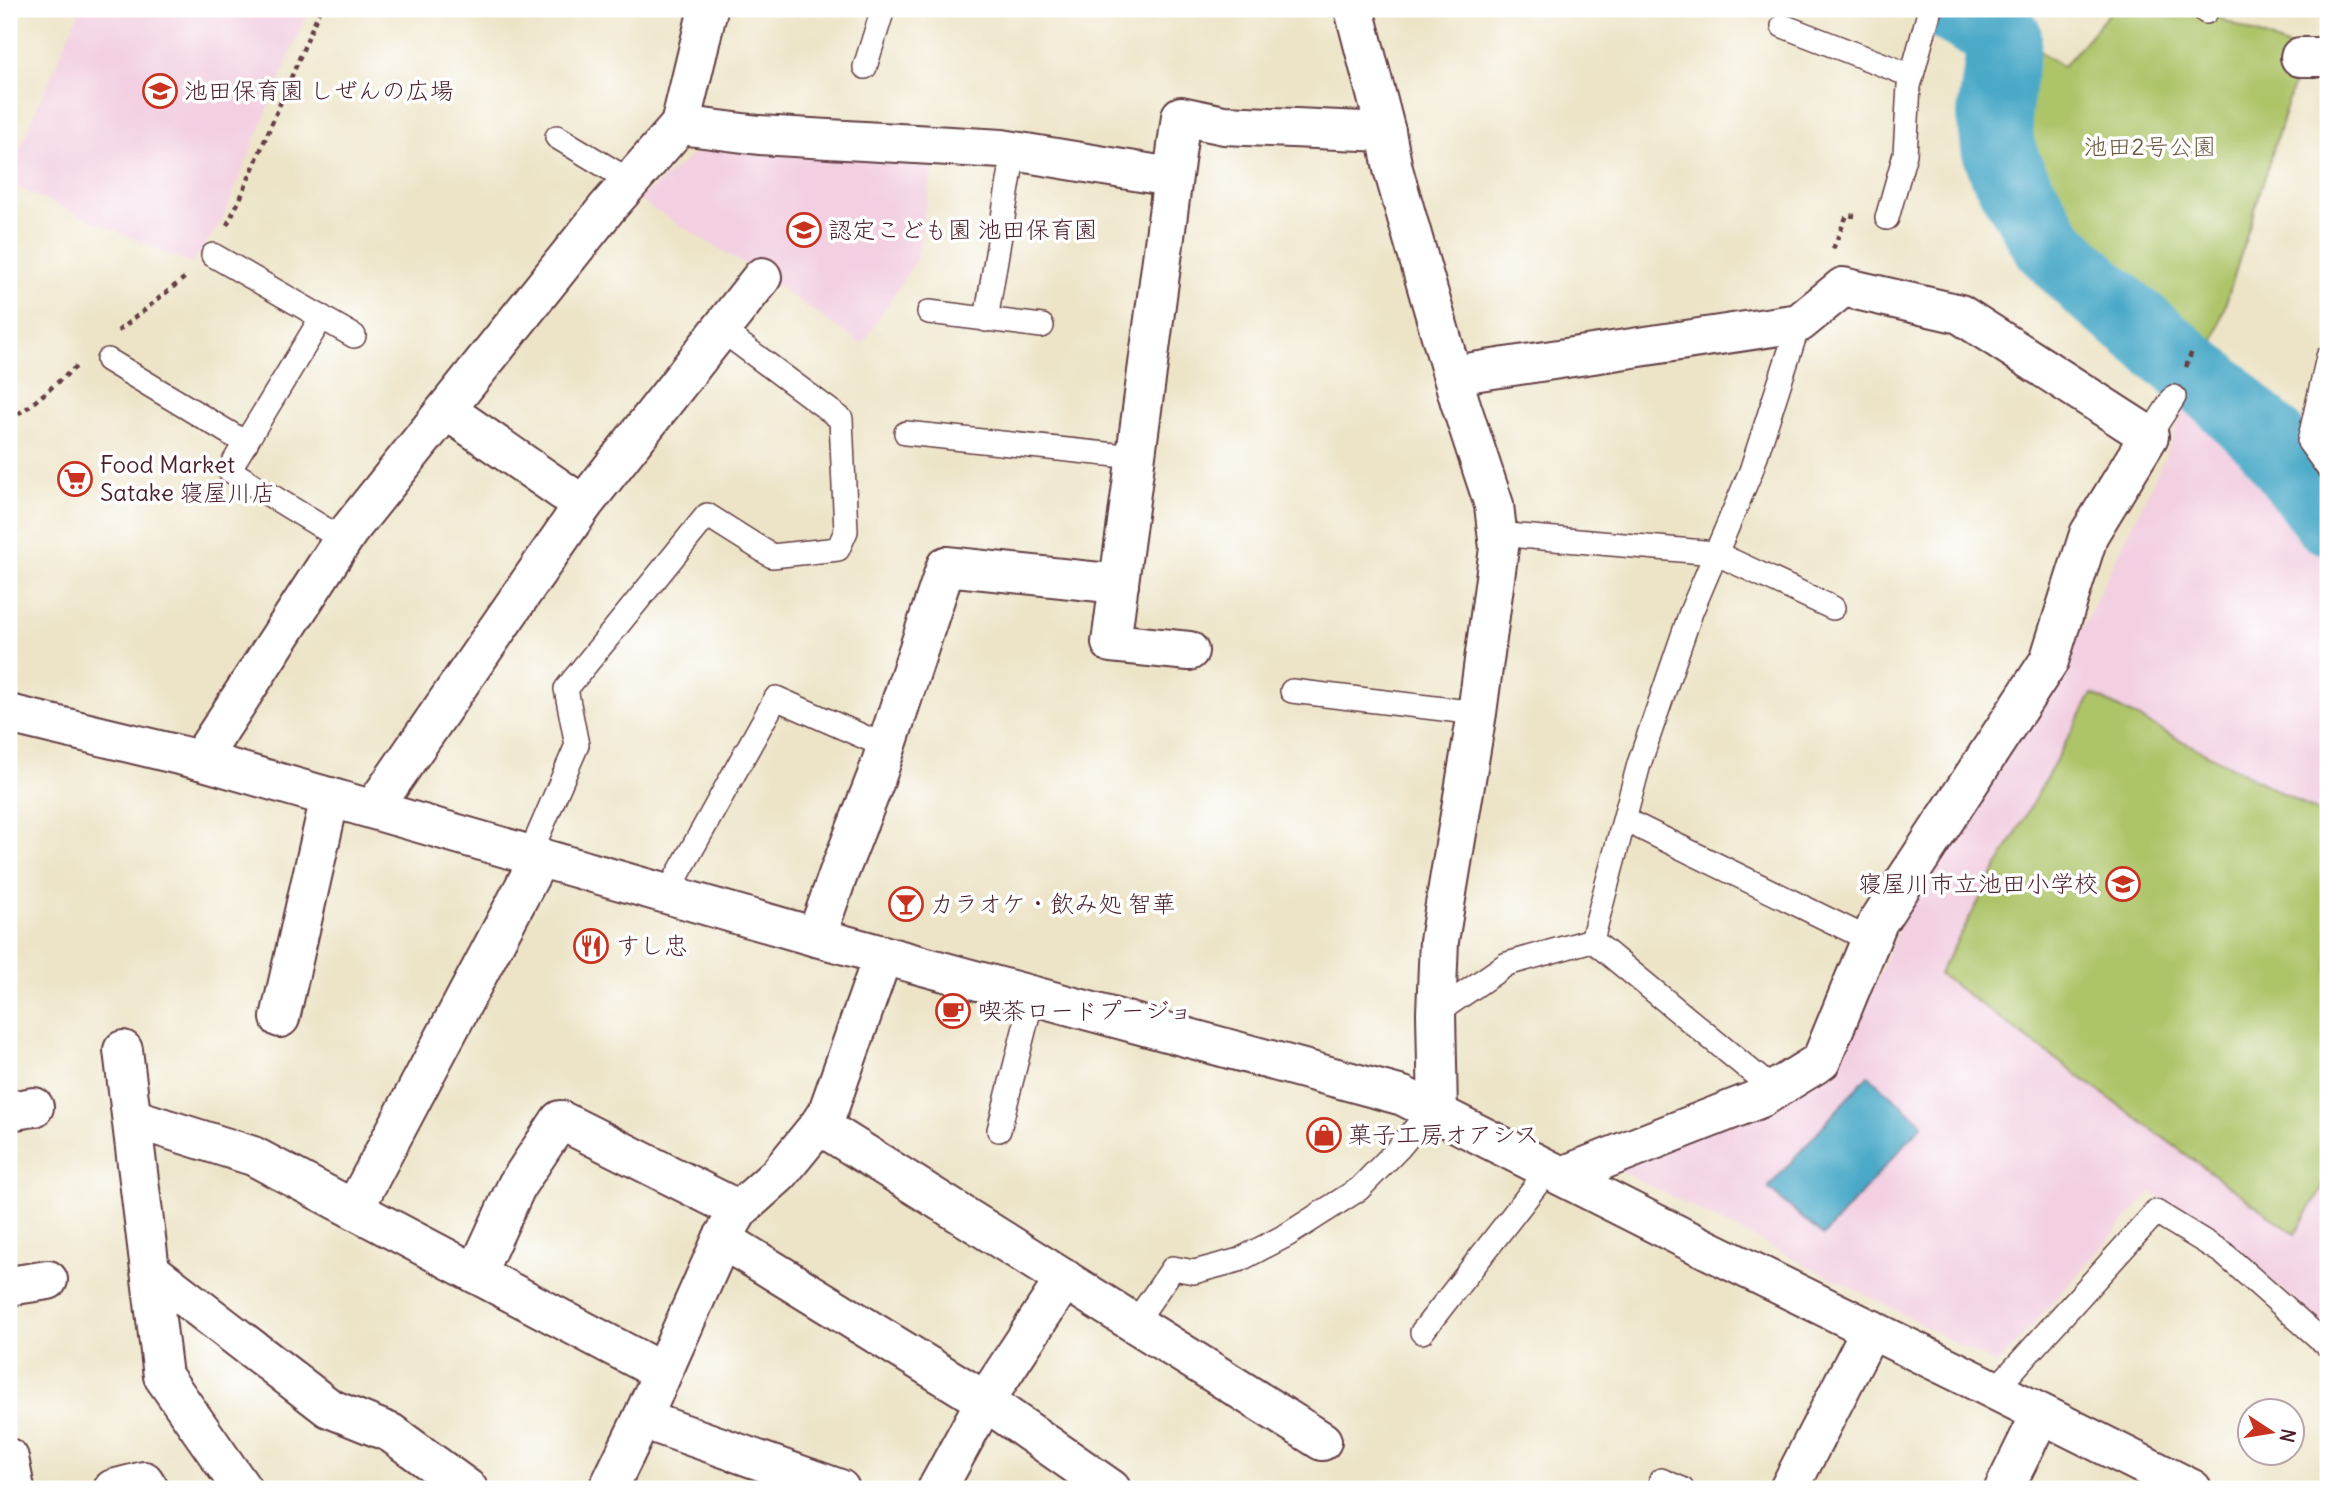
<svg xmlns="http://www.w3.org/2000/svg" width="2337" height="1498" font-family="Delius,'Klee One',sans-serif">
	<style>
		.built { fill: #f2cfe1 }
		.green { fill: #adc469; stroke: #7c724a; stroke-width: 2 }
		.water { fill: #48a9c7; stroke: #496479; stroke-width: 2 }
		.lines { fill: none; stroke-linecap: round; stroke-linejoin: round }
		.river { stroke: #48a9c7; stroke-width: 74 }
		.service-casing { stroke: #623d42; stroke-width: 26 }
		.minor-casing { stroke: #623d42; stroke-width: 42 }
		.path { stroke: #623d42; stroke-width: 4.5; stroke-dasharray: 5 5; stroke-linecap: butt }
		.service { stroke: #fff; stroke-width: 23 }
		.minor { stroke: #fff; stroke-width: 38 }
		.labels { text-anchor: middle; stroke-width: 7; stroke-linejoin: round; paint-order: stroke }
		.poi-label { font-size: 24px; fill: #4a1f2b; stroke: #fff; text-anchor: start }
		.park-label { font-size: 24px; fill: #6d5941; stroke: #fff }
	</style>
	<rect width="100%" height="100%" fill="#fff"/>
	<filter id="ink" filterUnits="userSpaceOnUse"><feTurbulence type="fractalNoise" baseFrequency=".0143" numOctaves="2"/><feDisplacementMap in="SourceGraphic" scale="14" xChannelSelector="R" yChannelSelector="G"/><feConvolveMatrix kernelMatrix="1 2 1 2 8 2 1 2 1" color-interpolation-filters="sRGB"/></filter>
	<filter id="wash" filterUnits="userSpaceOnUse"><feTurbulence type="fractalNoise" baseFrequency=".00686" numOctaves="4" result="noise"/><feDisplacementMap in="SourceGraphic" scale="28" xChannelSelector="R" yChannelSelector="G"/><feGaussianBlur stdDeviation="1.57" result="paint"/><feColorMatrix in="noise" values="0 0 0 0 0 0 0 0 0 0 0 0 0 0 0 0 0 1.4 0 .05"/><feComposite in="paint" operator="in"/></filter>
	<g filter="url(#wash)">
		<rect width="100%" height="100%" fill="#ede4c7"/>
		<g class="built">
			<path d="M80 9H309L220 225 191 264 9 184V174Z"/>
			<path d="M707 143 935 157 916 260 862 345 756 271 638 200Z"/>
			<path d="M2192 386 2260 442 2328 532V1334L2284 1291 2151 1192 1997 1365 1880 1302 1613 1167 1813 1081 1859 1022 1933 848 2071 652 2164 459Z"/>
		</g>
		<g class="green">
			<path d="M2113 9H2198L2303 53 2206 367 2067 249 2005 130 2032 46 2063 67Z"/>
			<path d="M2092 694 2328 817V1178L2295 1234 1939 974Z"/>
		</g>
		<path class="water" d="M1868 1075 1923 1124 1823 1236 1768 1188Z"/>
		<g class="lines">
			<path class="river" d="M1956 9 2005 37 1994 115 1998 147 2007 172 2049 244 2092 287 2219 392 2270 440 2328 518"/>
		</g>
	</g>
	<g filter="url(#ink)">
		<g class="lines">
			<g class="service-casing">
				<g id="service">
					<path d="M2206 12 2207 9"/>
					<path d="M1783 26 1912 76"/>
					<path d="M865 67 883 9"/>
					<path d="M557 137 630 181"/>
					<path d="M1887 218 1905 154 1909 86 1930 9"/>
					<path d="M213 255 354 336"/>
					<path d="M929 312 1042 326"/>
					<path d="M322 317 229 470 343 540"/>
					<path d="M986 320 1014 151"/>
					<path d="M2328 357 2309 442 2328 468"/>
					<path d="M108 360 246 443"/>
					<path d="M906 433 1135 457"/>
					<path d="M2149 436 2174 397"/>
					<path d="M1497 534 1715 553 1833 608"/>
					<path d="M1292 691 1477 713"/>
					<path d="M1625 820 1870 940"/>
					<path d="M530 854 577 745 566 689 707 515 772 556 838 549 846 531 841 419 720 329"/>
					<path d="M667 894 776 698 887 747"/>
					<path d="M1592 940 1774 1090"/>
					<path d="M1436 1013 1507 964 1592 940 1639 764 1691 612 1751 471 1799 323"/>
					<path d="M999 1130 1033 995"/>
					<path d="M1135 1323 1173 1268 1194 1272 1239 1260 1287 1235 1359 1189 1398 1149 1431 1110"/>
					<path d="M1422 1332 1549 1169"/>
					<path d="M1995 1390 2156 1212 2223 1253 2328 1346"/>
					<path d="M1661 1480 1682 1489"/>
				</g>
			</g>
			<g class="minor-casing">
				<g id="minor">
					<path d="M708 9 680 125 759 135 1002 149 1171 177"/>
					<path d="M1354 9 1386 132 1393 169 1460 402 1494 505 1499 548 1477 713 1439 941 1436 1013 1438 1114"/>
					<path d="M2300 57H2328"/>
					<path d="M1453 375 1799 323 1843 287 1960 314 2149 436 2089 534 2049 661 1878 922 1821 1061 1761 1098 1562 1176"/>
					<path d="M446 410 583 505"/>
					<path d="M1189 651 1111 643 1181 116 1224 125 1386 132"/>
					<path d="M9 714 200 760 816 937 1403 1096 1682 1237 1974 1380 2192 1489"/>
					<path d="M200 760 348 532 607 208 680 125"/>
					<path d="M373 809 583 505 762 277"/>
					<path d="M816 937 838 875 876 778 946 566 1119 584"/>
					<path d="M280 1018 330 797"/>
					<path d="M123 1050 163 1376 242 1489"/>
					<path d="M9 1111 34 1107"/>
					<path d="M132 1118 253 1156 662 1372"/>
					<path d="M819 1125 1322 1441"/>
					<path d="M354 1209 540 857"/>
					<path d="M722 1239 985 1401 1111 1489"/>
					<path d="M151 1271 329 1408 391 1433 468 1489"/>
					<path d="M476 1274 517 1185 560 1120 739 1210"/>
					<path d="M9 1286 48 1280"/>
					<path d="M642 1419 840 1489"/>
					<path d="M9 1458 15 1489"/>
					<path d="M113 1489 144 1481 149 1489"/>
					<path d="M608 1489 642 1419 722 1239 739 1210 779 1174 819 1125 828 1111 883 955"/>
					<path d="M937 1489 985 1401 1065 1279"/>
					<path d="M1789 1489 1871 1329"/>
					<path d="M2004 1489 2041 1414"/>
				</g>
			</g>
			<g class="path">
				<path d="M227 225 240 199 320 9"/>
				<path d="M1833 249 1847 215 1855 216"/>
				<path d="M118 331 188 275"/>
				<path d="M2186 367 2192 351"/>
				<path d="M9 419 26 409 77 366"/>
			</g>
			<use href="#service" class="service"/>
			<use href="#minor" class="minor"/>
		</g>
	</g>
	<defs>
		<g id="school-ring" transform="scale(1.75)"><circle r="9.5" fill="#fff" stroke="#c8321e" stroke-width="1.5"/><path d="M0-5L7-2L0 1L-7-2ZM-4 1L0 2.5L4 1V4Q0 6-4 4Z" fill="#c8321e"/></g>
		<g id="supermarket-ring" transform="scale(1.75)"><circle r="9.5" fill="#fff" stroke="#c8321e" stroke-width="1.5"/><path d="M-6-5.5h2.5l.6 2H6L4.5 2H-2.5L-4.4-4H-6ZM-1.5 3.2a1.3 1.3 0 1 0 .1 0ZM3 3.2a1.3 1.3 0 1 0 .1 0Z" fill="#c8321e"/></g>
		<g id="bar-ring" transform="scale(1.75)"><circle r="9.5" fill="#fff" stroke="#c8321e" stroke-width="1.5"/><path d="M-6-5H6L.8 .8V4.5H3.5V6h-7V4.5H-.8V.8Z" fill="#c8321e"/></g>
		<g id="restaurant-ring" transform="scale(1.75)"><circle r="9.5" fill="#fff" stroke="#c8321e" stroke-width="1.5"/><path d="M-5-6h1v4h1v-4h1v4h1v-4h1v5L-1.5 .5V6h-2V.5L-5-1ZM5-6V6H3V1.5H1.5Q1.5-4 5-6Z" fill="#c8321e"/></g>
		<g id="cafe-ring" transform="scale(1.75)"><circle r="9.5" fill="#fff" stroke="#c8321e" stroke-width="1.5"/><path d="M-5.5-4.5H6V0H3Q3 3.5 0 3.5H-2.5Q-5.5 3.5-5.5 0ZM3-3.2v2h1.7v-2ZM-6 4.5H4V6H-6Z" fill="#c8321e"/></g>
		<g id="shop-ring" transform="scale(1.75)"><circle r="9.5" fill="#fff" stroke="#c8321e" stroke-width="1.5"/><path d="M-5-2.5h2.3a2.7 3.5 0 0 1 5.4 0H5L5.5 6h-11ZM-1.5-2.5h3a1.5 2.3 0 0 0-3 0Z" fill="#c8321e"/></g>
	</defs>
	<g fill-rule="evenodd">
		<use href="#school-ring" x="160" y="91"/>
		<use href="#school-ring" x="804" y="230"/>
		<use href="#supermarket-ring" x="75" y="479"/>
		<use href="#school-ring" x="2123" y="884"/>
		<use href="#bar-ring" x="906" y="904"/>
		<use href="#restaurant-ring" x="591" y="946"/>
		<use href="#cafe-ring" x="953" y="1011"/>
		<use href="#shop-ring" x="1324" y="1135"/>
	</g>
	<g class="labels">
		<g class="poi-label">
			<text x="184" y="99">池田保育園 しぜんの広場</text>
			<text x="828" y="238">認定こども園 池田保育園</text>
			<text x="100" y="473">Food Market<tspan x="100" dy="28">Satake 寝屋川店</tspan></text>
			<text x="2098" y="892" text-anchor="end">寝屋川市立池田小学校</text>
			<text x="930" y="912">カラオケ・飲み処 智華</text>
			<text x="616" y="954">すし忠</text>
			<text x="978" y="1019">喫茶ロードプージョ</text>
			<text x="1348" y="1143">菓子工房オアシス</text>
		</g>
		<g class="park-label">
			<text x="2150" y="155">池田2号公園</text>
		</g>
	</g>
	<rect width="2337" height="1498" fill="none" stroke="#fff" stroke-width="35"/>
	<g transform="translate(2271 1432) rotate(102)"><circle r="33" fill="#ffffff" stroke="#b7a5aa" stroke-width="2"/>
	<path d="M0-5L12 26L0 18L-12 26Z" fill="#c8321e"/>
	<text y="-10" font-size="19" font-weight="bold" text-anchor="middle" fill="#4a1f2b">N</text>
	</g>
</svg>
